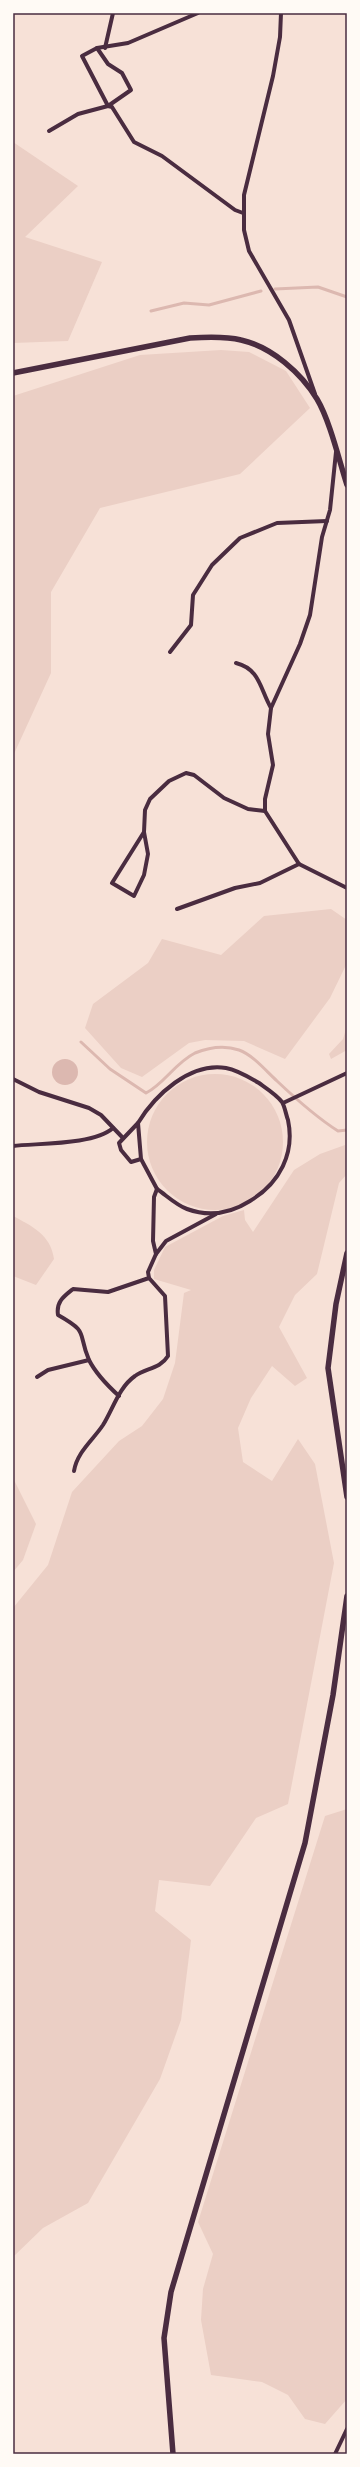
<svg xmlns="http://www.w3.org/2000/svg" width="360" height="2467" font-family="'DejaVu Sans',sans-serif">
	<style>
		.green { fill: #ebcfc5 }
		.water { fill: #dcb8b0 }
		.lines { fill: none; stroke-linecap: round; stroke-linejoin: round }
		.stream { stroke: #dcb8b0; stroke-width: 3 }
		.minor { stroke: #4a2c40; stroke-width: 4 }
		.tertiary { stroke: #4a2c40; stroke-width: 5.5 }
		.neatline { fill: none; stroke: #4a2c40; stroke-width: 1.5 }
	</style>
	<rect width="100%" height="100%" fill="#f7e1d7"/>
	<g class="green">
		<path d="M13 142 78 186 25 237 102 262 68 341 13 343Z"/>
		<path d="M221 350 249 352 286 371 310 408 240 474 100 508 51 592V673L13 756V396L140 355Z"/>
		<path d="M331 909 347 920V963L330 998 285 1059 244 1041 205 1040 189 1043 142 1077 121 1068 85 1028 93 1004 148 963 162 939 221 955 264 916Z"/>
		<path d="M347 1026V1050L331 1059 329 1054 343 1039Z"/>
		<circle cx="215" cy="1142" r="68"/>
		<path d="M345 1145 347 1174 339 1183 317 1274 295 1295 279 1327 307 1378 295 1386 272 1366 251 1398 238 1428 243 1462 272 1481 298 1439 315 1464 334 1563 288 1804 256 1818 210 1886 159 1880 155 1911 191 1940 181 2020 160 2079 88 2203 43 2228 13 2257V1608L48 1565 72 1492 119 1441 142 1426 163 1399 175 1363 184 1293 191 1290 154 1279V1270L165 1247 223 1216 244 1210 245 1220 253 1232 294 1170 320 1154Z"/>
		<path d="M13 1216C32 1226 51 1235 54 1259L36 1285 13 1276Z"/>
		<path d="M13 1478 36 1524 23 1560 13 1572Z"/>
		<path d="M347 1809V2399L325 2424 305 2419 288 2395 262 2382 211 2375 201 2320 203 2289 213 2254 198 2222 325 1816Z"/>
	</g>
	<circle class="water" cx="65" cy="1072" r="13"/>
	<g class="lines">
		<g class="stream">
			<path d="M275 289 318 287 347 297"/>
			<path d="M151 311 184 303 209 305 261 291"/>
			<path d="M81 1042 110 1069 146 1093C164 1084 175 1063 195 1053 210 1047 224 1045 239 1050 253 1055 266 1071 277 1081 296 1099 316 1117 338 1131L347 1130"/>
		</g>
		<g class="minor">
			<path d="M198 13 128 43 97 48 82 56 108 106 112 107 134 142 162 156 235 210 243 213"/>
			<path d="M281 13 280 37 273 76 244 195V230L249 251 289 320 315 394"/>
			<path d="M105 48 113 13"/>
			<path d="M49 131 78 114 108 106 131 90 122 73 108 64 97 48"/>
			<path d="M336 452 330 510 322 537 310 615 300 644 271 708 268 734 273 765 265 799V811L299 864 347 888"/>
			<path d="M170 652 191 625 193 595 212 565 240 538 277 523 327 521"/>
			<path d="M236 663C260 669 260 689 271 708"/>
			<path d="M144 832 112 883 134 896 144 875 148 854 144 832 145 810 150 799 169 781 186 773 194 775 224 798 248 809 265 811"/>
			<path d="M177 909 235 888 260 883 299 864"/>
			<path d="M13 1079 39 1092 89 1108 101 1115 123 1138"/>
			<path d="M283 1103 347 1073"/>
			<path d="M13 1146C39 1143 94 1145 113 1128"/>
			<path d="M141 1159 131 1162 121 1150 119 1143 138 1123 141 1159 157 1189"/>
			<path d="M156 1254 166 1241 216 1214"/>
			<path d="M37 1377 48 1370 89 1360"/>
			<path d="M119 1396C108 1386 96 1374 89 1360 77 1332 90 1333 58 1315 56 1302 63 1297 73 1289L108 1292 149 1278 148 1272 156 1254 153 1241 154 1197 157 1189C166 1195 176 1205 187 1209 209 1217 231 1213 250 1201 280 1183 295 1153 288 1120 286 1115 285 1107 282 1102 277 1095 266 1088 259 1083 249 1077 237 1070 226 1068 190 1062 155 1095 138 1123"/>
			<path d="M74 1471C77 1452 93 1440 103 1425 113 1409 119 1387 135 1376 146 1368 160 1369 168 1356L165 1296 149 1278"/>
			<path d="M335 2454 347 2429"/>
		</g>
		<g class="tertiary">
			<path d="M13 373 190 338C206 337 225 336 241 340 272 347 301 373 317 399 330 421 339 460 347 485"/>
			<path d="M347 1253 336 1304 328 1368 347 1497"/>
			<path d="M173 2454 164 2338 171 2292 305 1843 333 1695 347 1596"/>
		</g>
	</g>
	<rect width="360" height="2467" fill="none" stroke="#fffaf5" stroke-width="28"/>
	<rect x="14" y="14" width="332" height="2439" class="neatline"/>
</svg>
